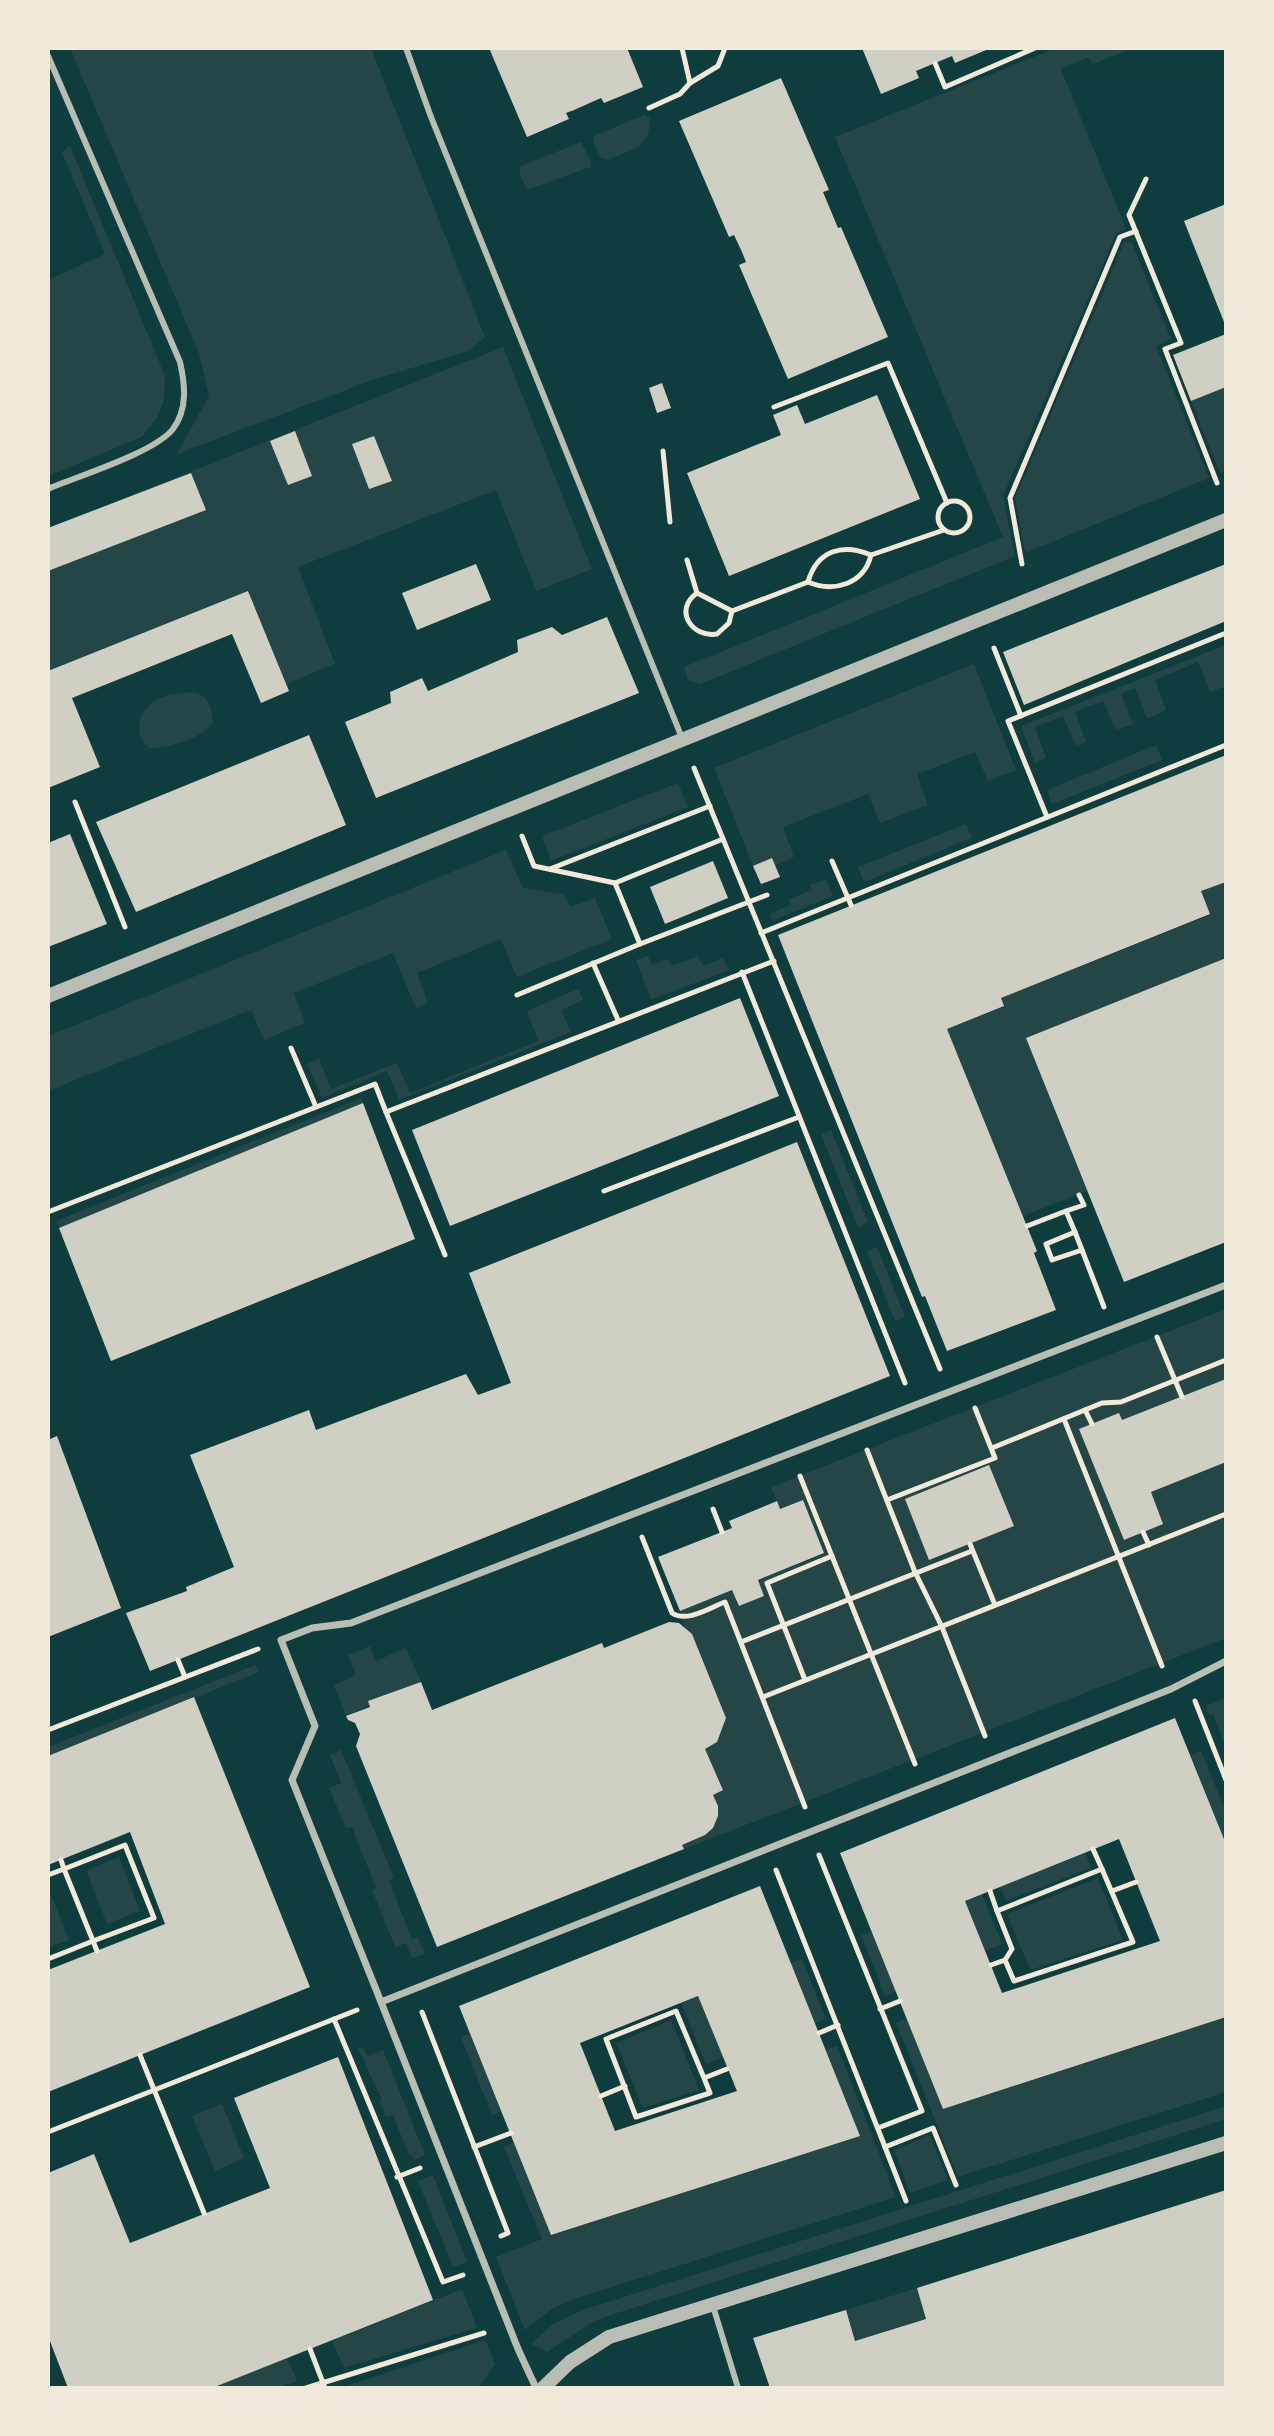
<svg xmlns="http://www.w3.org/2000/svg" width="1274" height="2436" font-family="'Alegreya Sans',sans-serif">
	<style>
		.green { fill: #244646 }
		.building { fill: #cfcfc3; fill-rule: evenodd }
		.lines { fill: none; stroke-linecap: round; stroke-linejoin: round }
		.path { stroke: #f1e9da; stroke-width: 5 }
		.service { stroke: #b8beb3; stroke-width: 6 }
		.pedestrian { stroke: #b8beb3; stroke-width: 7 }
		.tertiary { stroke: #b8beb3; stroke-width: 14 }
	</style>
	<rect width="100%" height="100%" fill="#0f3d3e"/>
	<g class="green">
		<path d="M70 48H371L485 337 469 351 375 379 177 454 209 396 200 356Z"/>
		<path d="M1056 48H1133L1093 64 1089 57 1061 69 1126 229 1117 232 1003 496 1015 556 700 684 688 680 684 667 1003 537 835 137Z"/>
		<path d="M645 115 650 119C650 149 631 150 607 160L601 158 593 141 595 135Z"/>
		<path d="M581 142 591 162 590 167 527 190 519 172 521 166Z"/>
		<path d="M70 146 165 376 164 400 158 416 142 437 48 476V280L105 254 62 152Z"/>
		<path d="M1131 241 1171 339 1156 346 1209 478 1025 553 1015 498 1124 243Z"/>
		<path d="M503 347 592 569 536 591 496 490 298 567 335 664 286 684 248 591 48 671V571L133 538 118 501Z"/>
		<path d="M1226 387V470L1220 473 1191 401Z"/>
		<path d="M1226 645V686L1210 692 1198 662 1155 680 1166 710 1147 719 1135 688 1121 694 1133 724 1116 730 1103 701 1075 712 1086 742 1076 746 1063 716 1035 727 1046 758 1035 763 1021 726Z"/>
		<path d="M974 664 1016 770 988 781 975 752 917 774 928 805 880 823 868 794 783 827 794 857 775 865 772 858 753 866 714 768Z"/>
		<path d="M189 692C207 692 212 706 213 723 200 739 169 748 149 748 130 731 140 706 163 697 170 694 181 694 189 692Z"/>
		<path d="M1156 745 1162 760 1052 804 1047 790Z"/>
		<path d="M678 783 688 807 551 861 542 836Z"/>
		<path d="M966 824 972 838 864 882 858 867Z"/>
		<path d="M506 850 523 888 563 894 570 907 595 898 612 939 517 977 501 939 417 973 428 1003 416 1008 393 953 294 993 305 1023 264 1040 251 1010 48 1091V1036Z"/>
		<path d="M826 879 833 896 772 921 770 914 791 905 789 899 812 890 810 885Z"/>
		<path d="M1226 882V958L1026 1038 1087 1191 1023 1216 947 1029 1003 1007 1001 998 1210 915 1201 891Z"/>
		<path d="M648 956 652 965 668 959 671 966 698 956 703 966 723 958 729 970 651 1000 636 960Z"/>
		<path d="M578 989 583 1000 561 1010 571 1032 399 1100 387 1071 322 1098 307 1064 319 1059 331 1089 397 1063 410 1093 538 1041 527 1011Z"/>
		<path d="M361 1098 363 1103 59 1228 56 1221Z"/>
		<path d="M831 1130 868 1222 858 1227 821 1134Z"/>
		<path d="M877 1247 905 1317 895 1321 867 1251Z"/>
		<path d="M1226 1309V1638L684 1849 682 1845C706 1835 726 1824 713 1795L723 1789 705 1749 717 1742 726 1718 695 1640 684 1626 680 1611 732 1590 740 1606 764 1596 758 1580 824 1554 803 1500 780 1509 771 1487Z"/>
		<path d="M370 1646 376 1661 406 1648 421 1682 346 1716 334 1685 356 1675 348 1655Z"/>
		<path d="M255 1665 259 1672 48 1757V1747Z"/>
		<path d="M1226 1698V1740L1223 1741 1213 1714 1209 1715 1206 1706Z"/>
		<path d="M341 1750 394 1878 389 1881 412 1939 418 1937 425 1954 412 1958 406 1943 395 1947 372 1890 376 1888 352 1827 346 1828 329 1788 341 1783 330 1755Z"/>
		<path d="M1201 1751 1226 1812V1837L1224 1838 1191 1755Z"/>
		<path d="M1085 1852 1091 1868 1006 1901 1000 1887Z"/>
		<path d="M119 1857 140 1911 107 1924 86 1870Z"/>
		<path d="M1098 1878 1123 1940 1030 1970 1007 1914Z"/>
		<path d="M48 1887 69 1940 48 1948Z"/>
		<path d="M982 1894 1002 1944 985 1951 965 1901Z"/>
		<path d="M872 1932 896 1991 885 1996 861 1935Z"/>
		<path d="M802 1959 826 2019 815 2023 790 1964Z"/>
		<path d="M698 1996 723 2058 706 2064 681 2003Z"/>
		<path d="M1226 2017V2092L958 2177 896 2023 907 2018 943 2109Z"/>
		<path d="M671 2020 699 2090 643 2108 616 2043Z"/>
		<path d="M470 2034 501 2111 492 2115 461 2037Z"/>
		<path d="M837 2046 896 2197 574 2299 553 2308 525 2330 496 2257 542 2239 504 2147 514 2142 552 2235 859 2135 826 2050Z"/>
		<path d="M363 2047 367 2056 383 2050 425 2155 414 2160 411 2154 409 2155 393 2115 386 2117 379 2101 382 2100 358 2048Z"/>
		<path d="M222 2104 244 2158 215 2171 192 2116Z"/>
		<path d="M1226 2106V2119L620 2312 594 2321 547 2352 531 2344 553 2324 583 2310Z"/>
		<path d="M930 2135 948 2180 910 2193 894 2150Z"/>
		<path d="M433 2175 467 2262 453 2267 418 2181Z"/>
		<path d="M917 2288 926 2319 855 2341 846 2310Z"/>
		<path d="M462 2289 477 2328 344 2368 332 2341Z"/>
		<path d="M485 2340 495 2364 478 2388H340Z"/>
		<path d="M287 2358 297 2381 276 2388H212Z"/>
	</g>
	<g class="building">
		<path d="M489 48H627L643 87 604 103 601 98 574 110 566 113 569 119 527 137Z"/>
		<path d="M862 48H991L955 63 952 56 916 71 919 78 881 94Z"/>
		<path d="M781 78 829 190 823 192 838 228 841 227 888 337 788 379 739 265 746 262 742 252 734 235 729 237 679 121Z"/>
		<path d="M1226 204V327L1184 221Z"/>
		<path d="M1226 334V387L1191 401 1173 355Z"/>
		<path d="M662 383 671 408 657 413 649 388Z"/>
		<path d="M877 395 920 499 729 576 687 473 781 435 773 415 797 405 805 424Z"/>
		<path d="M295 431 312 476 288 485 270 441Z"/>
		<path d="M374 436 392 481 369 489 352 444Z"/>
		<path d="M191 473 206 510 48 571V528Z"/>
		<path d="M476 564 491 600 417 630 402 593Z"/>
		<path d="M1226 564V621L1024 705 1003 652Z"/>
		<path d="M248 591 289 691 261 703 232 634 72 698 100 767 48 788V671Z"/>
		<path d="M607 617 639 693 376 798 345 722 391 703 390 692 422 678 428 691 518 652 517 640 552 627 562 635Z"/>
		<path d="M309 735 346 825 136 912 96 822Z"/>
		<path d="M1226 755V882L1201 891 1210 914 1001 998 1004 1006 947 1029 1037 1251 1034 1253 1056 1310 947 1351 925 1296 922 1297 778 935Z"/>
		<path d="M70 834 107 924 48 947V843Z"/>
		<path d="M772 858 780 877 761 884 753 866Z"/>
		<path d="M713 861 728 898 665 924 650 887Z"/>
		<path d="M1226 958V1242L1124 1282 1026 1038Z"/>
		<path d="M740 998 779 1096 450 1226 412 1130Z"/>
		<path d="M363 1103 415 1239 111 1361 59 1228Z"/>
		<path d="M797 1142 890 1376 150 1671 126 1613 187 1591 186 1587 234 1567 190 1455 309 1410 316 1430 466 1374 478 1395 511 1383 469 1273Z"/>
		<path d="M1226 1379V1462L1151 1492 1163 1524 1124 1540 1079 1429 1119 1413 1122 1420Z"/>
		<path d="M57 1436 121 1608 48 1637V1440Z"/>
		<path d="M989 1465 1014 1526 929 1560 905 1499Z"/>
		<path d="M803 1500 824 1553 758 1580 764 1596 739 1606 732 1590 680 1611 658 1557 732 1528 729 1521 777 1501 780 1509Z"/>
		<path d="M669 1622 679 1623 692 1634 726 1718 717 1742 705 1749 723 1790 713 1795 718 1806V1816L713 1828 705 1835 682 1845 684 1849 437 1947 356 1746 360 1734 355 1723 348 1720 346 1716 370 1707 368 1701 421 1682 432 1710 602 1643 604 1648Z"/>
		<path d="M194 1697 310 1987 48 2092V1970L165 1924 130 1832 48 1865V1756Z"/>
		<path d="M1175 1718 1226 1844V2017L943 2109 840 1853ZM1119 1839 1160 1941 1002 1993 965 1901Z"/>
		<path d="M760 1886 860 2136 551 2235 459 2006ZM698 1996 737 2091 615 2131 580 2043Z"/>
		<path d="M338 2057 433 2300 212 2388H68L48 2336V2173L94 2154 130 2243 270 2188 234 2098Z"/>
		<path d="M1226 2190V2388H770L753 2338 846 2310 855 2341 926 2319 917 2288Z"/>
	</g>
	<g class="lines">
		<g class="path">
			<path d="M682 48 690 83"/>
			<path d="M935 63 945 87 1035 48"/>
			<path d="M649 108 680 94 690 83 718 66 725 48"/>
			<path d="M1146 179 1129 215 1181 343 1165 349 1217 483"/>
			<path d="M774 407 888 363 947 503"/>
			<path d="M663 451 670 522"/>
			<circle cx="954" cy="517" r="16"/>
			<path d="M687 560 697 593 732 611 808 582C817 550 843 543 871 555L944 530"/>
			<path d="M1022 564 1010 498 1120 237 1136 231"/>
			<path d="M808 582C834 593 864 584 871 555"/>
			<path d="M697 593C673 610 692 638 717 634L729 623 732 611"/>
			<path d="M994 648 1021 716"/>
			<path d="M694 768 940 1369"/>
			<path d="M75 802 125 927"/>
			<path d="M1047 817 1008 721 1226 633"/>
			<path d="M832 861 851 905"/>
			<path d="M550 869 710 806"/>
			<path d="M615 883 723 839"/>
			<path d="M761 933 1226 745"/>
			<path d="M640 944 767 895"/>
			<path d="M593 963 618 1020"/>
			<path d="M742 972 905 1383"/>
			<path d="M517 995 640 944 615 883 534 866 522 836"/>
			<path d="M291 1048 316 1107"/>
			<path d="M386 1112 445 1255"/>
			<path d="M604 1191 799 1117"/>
			<path d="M1066 1211 1084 1205 1079 1195"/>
			<path d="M48 1212 375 1084 386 1112 774 961"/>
			<path d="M1027 1226 1066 1211 1075 1232 1046 1244 1052 1260 1082 1250 1104 1307"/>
			<path d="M1075 1232 1082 1250"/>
			<path d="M1157 1337 1182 1397"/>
			<path d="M1085 1410 1092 1424"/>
			<path d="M1064 1419 1162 1666"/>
			<path d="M992 1448 1102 1403 1121 1402 1226 1360"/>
			<path d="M867 1450 915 1572 942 1627 985 1736"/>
			<path d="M800 1476 915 1764"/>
			<path d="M887 1500 995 1458 975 1408"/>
			<path d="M713 1509 722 1532"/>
			<path d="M1143 1532 1149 1545"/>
			<path d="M642 1537 672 1613C687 1623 709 1608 725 1602L805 1807"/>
			<path d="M970 1544 995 1605"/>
			<path d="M741 1642 972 1551"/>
			<path d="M178 1660 185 1677"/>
			<path d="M805 1680 767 1583 832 1556"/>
			<path d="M763 1697 1226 1514"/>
			<path d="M1195 1701 1226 1780"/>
			<path d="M48 1730 258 1649"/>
			<path d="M1093 1849 1102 1869"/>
			<path d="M819 1855 922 2111 878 2128"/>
			<path d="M61 1860 64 1869 125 1845 154 1918 93 1941 97 1951"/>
			<path d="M776 1870 885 2147 933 2128 956 2185"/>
			<path d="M48 1875 64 1869 93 1941 48 1959"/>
			<path d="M990 1891 997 1911"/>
			<path d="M1112 1891 1136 1882"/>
			<path d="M991 1965 1005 1960 1012 1949 997 1911 1102 1869 1133 1942 1014 1981 1005 1960"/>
			<path d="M880 2009 900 2001"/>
			<path d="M422 2012 508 2233 501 2236"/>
			<path d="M334 2019 443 2282 463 2275"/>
			<path d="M819 2033 838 2025"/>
			<path d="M140 2055 204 2213"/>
			<path d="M704 2078 710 2093 636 2117 606 2039 676 2011 704 2078 727 2069"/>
			<path d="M601 2096 625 2086"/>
			<path d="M48 2132 357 2010"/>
			<path d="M474 2147 511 2133"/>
			<path d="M885 2147 906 2201"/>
			<path d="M397 2177 420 2168"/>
			<path d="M310 2349 325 2388"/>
			<path d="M306 2388 484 2333"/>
		</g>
		<g class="service">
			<path d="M406 48 431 117 682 738"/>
			<path d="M48 56 180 362C185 384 188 409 173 429 154 453 78 476 48 489"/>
			<path d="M713 2306 738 2388"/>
		</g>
		<g class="pedestrian">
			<path d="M381 2002 292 1780 315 1726 281 1640 312 1628 351 1623 1226 1285"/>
			<path d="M536 2388 518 2349 381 2002 1171 1689 1226 1661"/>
		</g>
		<g class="tertiary">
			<path d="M48 996 1226 520"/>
			<path d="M543 2388 570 2362 609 2337 1226 2143"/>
		</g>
	</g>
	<rect width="1274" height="2436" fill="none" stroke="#f1e9da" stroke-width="100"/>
</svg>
